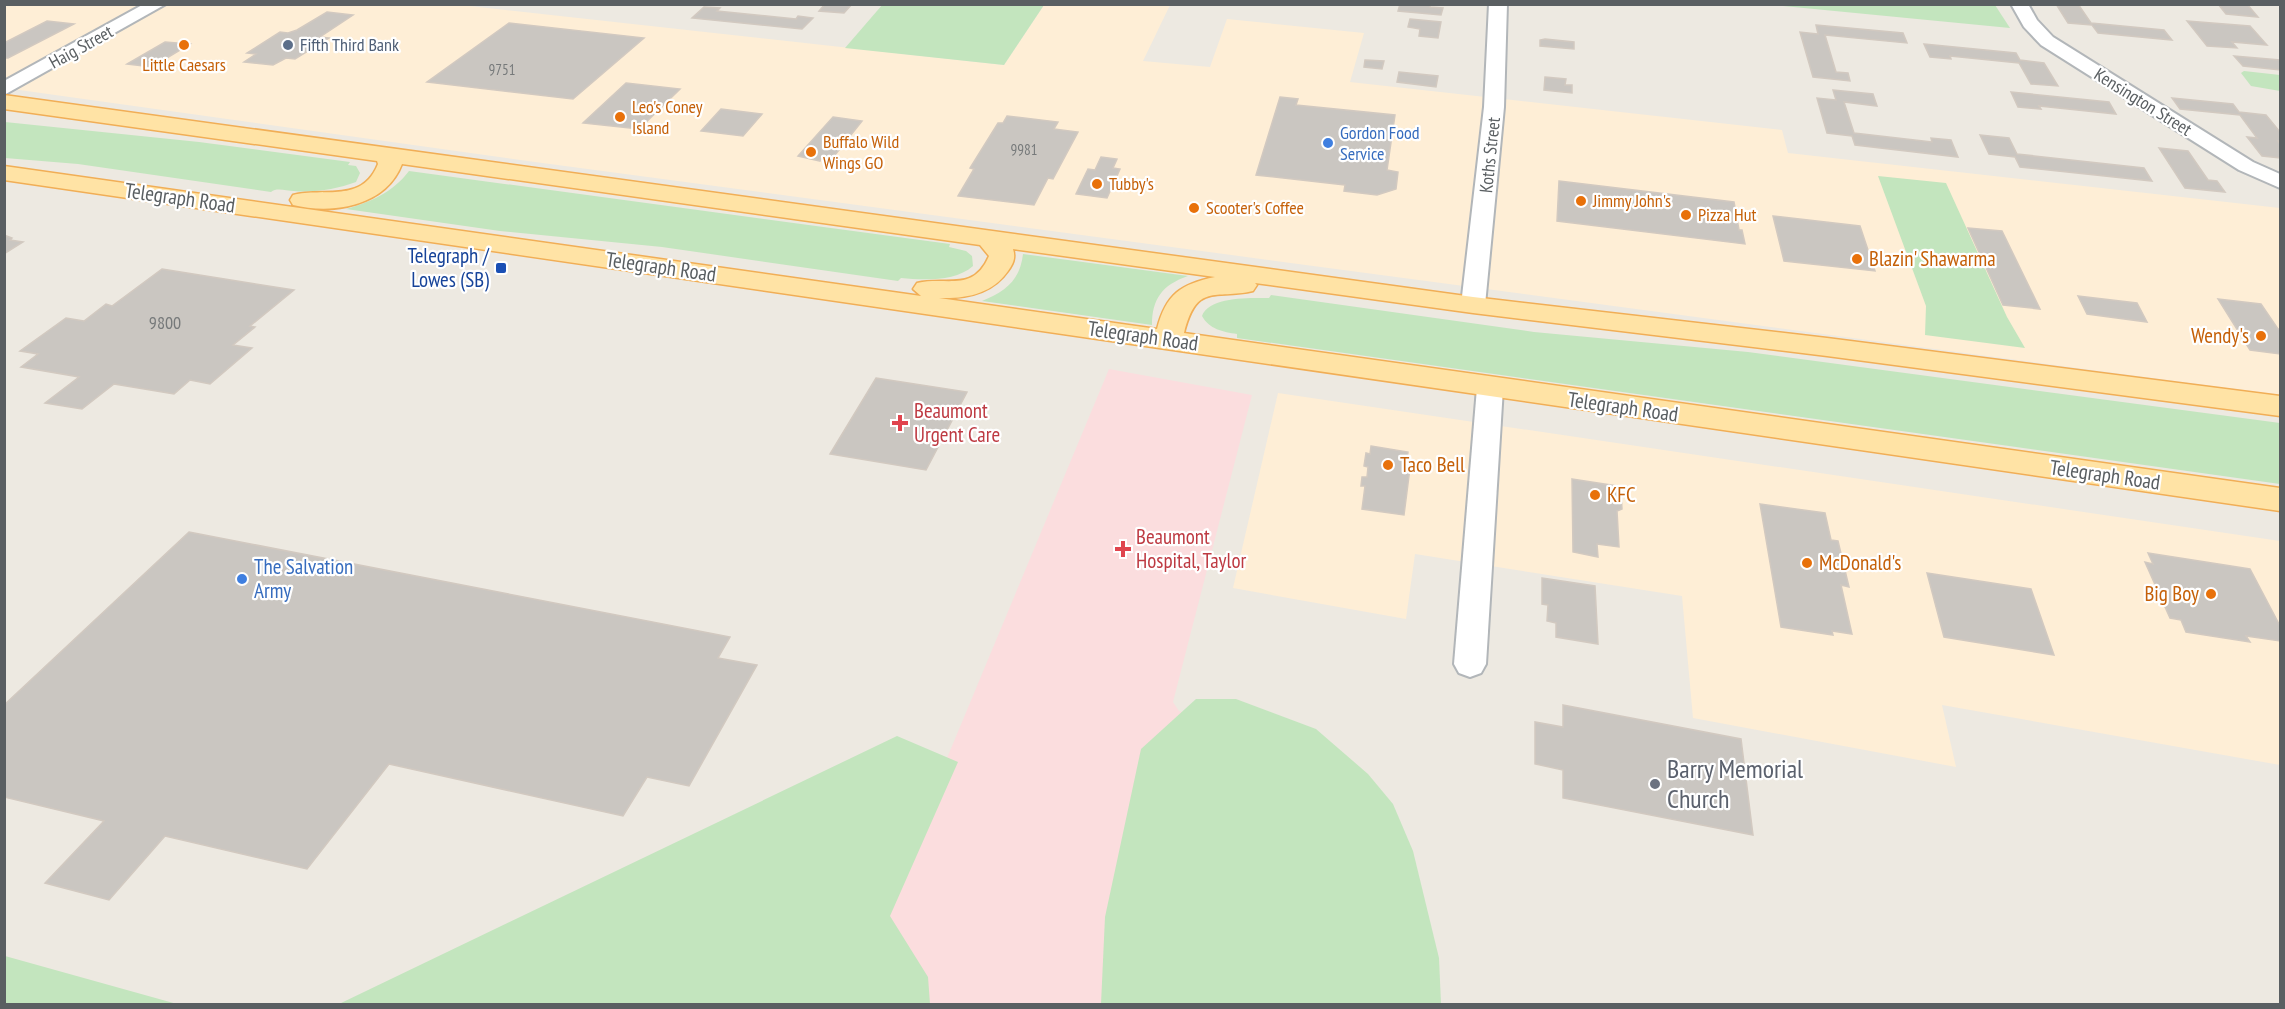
<svg xmlns="http://www.w3.org/2000/svg" width="2285" height="1009" font-family="'PT Sans Narrow',sans-serif">
	<style>
		.commercial { fill: #feeed6 }
		.medical { fill: #fbddde }
		.green { fill: #c3e5be }
		.building { fill: #cac6c1; stroke: #d2c9c0; stroke-width: 1.5 }
		.lines { fill: none; stroke-linecap: round; stroke-linejoin: round }
		.minor-casing { stroke: #b2b6b9; stroke-width: 4 }
		.major-casing { stroke: #f1ae56; stroke-width: 3 }
		.minor { fill: #fff; fill-rule: evenodd }
		.major { fill: #ffe3a5; fill-rule: evenodd }
		.food-dot { fill: #e8710a; stroke: #fff; stroke-width: 2 }
		.service-dot { fill: #5c6f8a; stroke: #fff; stroke-width: 2 }
		.shop-dot { fill: #3f7fe0; stroke: #fff; stroke-width: 2 }
		.transit-dot { fill: #1a4fb4; stroke: #fff; stroke-width: 2 }
		.health-dot { fill: #e0444e; stroke: #fff; stroke-width: 2 }
		.worship-dot { fill: #6b7280; stroke: #fff; stroke-width: 2 }
		.labels { text-anchor: middle; stroke-width: 4.5; stroke-linejoin: round; paint-order: stroke }
		.far-number-label { font-size: 15px; fill: #76797a }
		.far-service-label { font-size: 18px; fill: #4e5e75; stroke: #fff; text-anchor: start }
		.far-street-label { font-size: 18px; fill: #5a5f62; stroke: #fff }
		.far-food-label { font-size: 18px; fill: #c56008; stroke: #fff; text-anchor: start }
		.far-shop-label { font-size: 18px; fill: #366cbe; stroke: #fff; text-anchor: start }
		.number-label { font-size: 18px; fill: #76797a }
		.street-label { font-size: 21px; fill: #5a5f62; stroke: #fff }
		.transit-label { font-size: 21px; fill: #164399; stroke: #fff; text-anchor: end }
		.food-label { font-size: 21px; fill: #c56008; stroke: #fff; text-anchor: start }
		.health-label { font-size: 21px; fill: #be3a42; stroke: #fff; text-anchor: start }
		.shop-label { font-size: 21px; fill: #366cbe; stroke: #fff; text-anchor: start }
		.near-worship-label { font-size: 26px; fill: #5b616d; stroke: #fff; text-anchor: start }
	</style>
	<rect width="100%" height="100%" fill="#ede9e1"/>
	<g class="commercial">
		<path d="M5 5H461L1004 65 1044 5H1170L1143 61 1210 67 1227 19 1364 33 1350 82 1782 130 1788 153 2280 208V395L535 162 5 88Z"/>
		<path d="M1278 393 2280 541V765L1942 705 1956 767 1693 718 1682 596 1415 554 1406 619 1233 588Z"/>
	</g>
	<path class="medical" d="M1109 369 1252 395 1173 702 1179 711 1328 759 1284 1004H885V907Z"/>
	<g class="green">
		<path d="M883 4H1044V5L1004 65 845 48Z"/>
		<path d="M1772 5H1995L2010 28Z"/>
		<path d="M2244 71 2280 75V91L2251 86 2241 73Z"/>
		<path d="M5 122 199 142 350 162 348 165 356 166 360 173 356 182C337 189 314 193 294 191 286 191 277 187 271 192L78 164 5 158Z"/>
		<path d="M409 171 950 244 949 247 966 251 972 256 973 266C955 282 923 280 901 278L898 281 662 247 500 231 346 209C371 202 393 192 409 171Z"/>
		<path d="M1878 176 1946 183 2007 317 2025 348 1925 335 1926 306Z"/>
		<path d="M1023 254 1188 276C1162 285 1152 299 1152 325L982 301C1006 291 1020 280 1023 254Z"/>
		<path d="M1271 295 1534 332 1748 352 2280 423V484L1237 338V334C1223 332 1209 329 1202 316 1209 296 1252 298 1269 298Z"/>
		<path d="M1196 699H1236L1316 729 1368 774 1393 804 1413 851 1439 958 1441 1004H1101L1105 917 1141 749Z"/>
		<path d="M897 736 958 762 890 916 928 977 930 1004H339Z"/>
		<path d="M5 956 177 1004H5Z"/>
	</g>
	<g class="building">
		<path d="M825 4 831 5 852 4 844 13 819 11Z"/>
		<path d="M1400 4H1430V7L1443 8 1441 15 1398 11Z"/>
		<path d="M2056 4H2078L2091 23 2164 30 2172 40 2098 33 2092 25 2068 23Z"/>
		<path d="M2218 4H2247L2258 17 2226 14Z"/>
		<path d="M704 7 720 8 717 11 796 19 798 16 813 18 802 29 692 18Z"/>
		<path d="M327 12 353 15 320 37 329 38 295 59 286 58 273 65 244 62 256 54 247 53 280 32 288 33 297 30Z"/>
		<path d="M1410 19 1441 22 1438 38 1419 36 1420 29 1408 27Z"/>
		<path d="M47 21 74 24 8 58H4V43Z"/>
		<path d="M2187 21 2250 26 2267 45 2232 42 2237 48 2207 46Z"/>
		<path d="M509 23 644 38 573 99 427 82Z"/>
		<path d="M1816 25 1903 33 1907 43 1825 35 1836 72 1848 73 1850 81 1813 77 1800 32 1818 34Z"/>
		<path d="M1545 39 1574 42V49L1540 46V40Z"/>
		<path d="M165 42 190 44 152 67 127 64Z"/>
		<path d="M1924 44 2016 53 2020 60 2044 63 2058 86 2031 84 2019 63 1950 56 1951 59 1930 57Z"/>
		<path d="M2234 56 2280 60V70L2243 66Z"/>
		<path d="M1365 60 1384 61 1382 69 1364 67Z"/>
		<path d="M1399 72 1438 76 1436 87 1397 82Z"/>
		<path d="M1545 77 1566 79 1565 85H1572V93L1544 90Z"/>
		<path d="M626 83 680 89 639 129 583 123Z"/>
		<path d="M1833 90 1873 94 1877 106 1844 102 1854 133 1932 142 1931 138 1951 140 1958 157 1855 145 1852 136 1827 133 1817 98 1836 100Z"/>
		<path d="M2011 92 2109 102 2116 114 2039 106 2041 109 2018 107Z"/>
		<path d="M1280 97 1298 99 1296 105 1395 115 1387 170 1398 172 1396 189 1377 195 1344 191 1345 185 1256 175Z"/>
		<path d="M2172 98 2233 104 2239 112 2266 115 2280 132V141H2278L2280 144V158L2262 156 2247 137 2257 138 2240 115 2180 109Z"/>
		<path d="M721 109 762 114 743 136 701 131Z"/>
		<path d="M1007 116 1058 122 1054 129 1078 132 1053 179 1048 178 1034 205 958 196 974 169 970 168 998 123H1003Z"/>
		<path d="M833 117 862 121 831 160 821 158 820 161 798 156Z"/>
		<path d="M1980 135 2009 138 2017 154 2144 168 2152 181 2020 167 2015 157 1989 154Z"/>
		<path d="M2159 148 2188 151 2208 180 2217 181 2225 192 2185 188Z"/>
		<path d="M1101 157 1117 159 1113 168 1120 169 1107 198 1076 194 1088 169 1095 170Z"/>
		<path d="M1559 181 1734 202 1739 230H1742L1745 244 1557 221Z"/>
		<path d="M1773 216 1860 226 1875 271 1784 261Z"/>
		<path d="M1968 228 2002 231 2040 309 2003 305Z"/>
		<path d="M4 235 12 238 10 240 23 242 4 254Z"/>
		<path d="M162 269 294 290 250 326 255 327 233 345 252 348 210 384 190 380 174 394 114 384 82 409 45 403 79 377 21 367 38 354 20 351 66 318 84 321 106 304 112 306Z"/>
		<path d="M2078 296 2137 303 2147 322 2087 314Z"/>
		<path d="M2218 299 2261 304 2278 329H2280V354L2250 350Z"/>
		<path d="M876 378 967 392 926 470 830 454Z"/>
		<path d="M1371 446 1408 452 1406 468H1410L1404 515 1362 509 1365 486H1361L1362 477H1367L1368 467 1364 466 1366 453 1370 454Z"/>
		<path d="M1572 479 1617 486V493L1621 494 1622 509 1617 511 1619 547 1597 544 1598 557 1573 552Z"/>
		<path d="M1760 504 1825 513 1831 540 1838 541 1849 587 1841 585 1852 634 1832 631 1833 635 1781 627Z"/>
		<path d="M189 532 730 637 718 658 757 665 689 786 647 777 623 816 389 764 307 869 165 836 109 900 45 883 104 821 4 797V705Z"/>
		<path d="M2148 553 2250 569 2280 626V641L2246 636 2250 642 2186 632 2181 620 2170 618 2145 562 2153 564Z"/>
		<path d="M1927 573 2031 589 2054 655 1944 637Z"/>
		<path d="M1542 578 1595 586 1598 644 1556 637V623L1547 621 1548 605 1542 604Z"/>
		<path d="M1563 705 1741 739 1753 835 1563 798V770L1535 764V722L1563 727Z"/>
	</g>
	<g class="lines">
		<g class="minor-casing">
			<g id="minor">
				<path d="M144 4H166L4 95V81Z"/>
				<path d="M1489 4H1507L1504 107 1485 305 1481 310 1473 312 1465 310 1461 305 1484 107Z"/>
				<path d="M2011 4H2028L2037 20 2053 37 2253 162 2280 174V188L2239 170 2041 45 2024 27Z"/>
				<path d="M1490 380 1499 382 1503 388 1486 664 1481 673 1470 677 1459 673 1454 664 1477 388 1481 382Z"/>
			</g>
		</g>
		<g class="major-casing">
			<path id="major" d="M4 95 1473 297 1827 338 2280 396V416L1827 356 1473 313 1255 283 1257 285 1253 291C1214 300 1197 282 1184 333L2280 488V511L4 180V166L921 296 913 289 917 283C947 276 973 293 989 256L980 245 402 164C386 206 333 215 293 205L290 200 293 195C324 187 362 204 378 164L377 161 4 109ZM1013 249 1215 277C1181 284 1166 294 1157 329L939 298C966 299 992 294 1008 271 1013 264 1016 258 1013 249Z"/>
		</g>
		<use href="#minor" class="minor"/>
		<use href="#major" class="major"/>
	</g>
	<g class="food-dot">
		<circle cx="184" cy="45" r="6"/>
		<circle cx="620" cy="117" r="6"/>
		<circle cx="811" cy="152" r="6"/>
		<circle cx="1097" cy="184" r="6"/>
		<circle cx="1581" cy="201" r="6"/>
		<circle cx="1194" cy="208" r="6"/>
		<circle cx="1686" cy="215" r="6"/>
		<circle cx="1857" cy="259" r="6"/>
		<circle cx="2261" cy="336" r="6"/>
		<circle cx="1388" cy="465" r="6"/>
		<circle cx="1595" cy="495" r="6"/>
		<circle cx="1807" cy="563" r="6"/>
		<circle cx="2211" cy="594" r="6"/>
	</g>
	<circle class="service-dot" cx="288" cy="45" r="6"/>
	<g class="shop-dot">
		<circle cx="1328" cy="143" r="6"/>
		<circle cx="242" cy="579" r="6"/>
	</g>
	<rect class="transit-dot" x="495" y="262" width="12" height="12" rx="3"/>
	<g class="health-dot">
		<path d="M897 414h6v6h6v6h-6v6h-6v-6h-6v-6h6z"/>
		<path d="M1120 540h6v6h6v6h-6v6h-6v-6h-6v-6h6z"/>
	</g>
	<circle class="worship-dot" cx="1655" cy="784" r="6"/>
	<g class="labels">
		<g class="far-number-label">
			<text x="502" y="75">9751</text>
			<text x="1024" y="155">9981</text>
		</g>
		<g class="far-service-label">
			<text x="300" y="51">Fifth Third Bank</text>
		</g>
		<g class="far-street-label">
			<text transform="translate(81 47) rotate(-29)" y="6">Haig Street</text>
			<text transform="translate(2143 102) rotate(32)" y="6">Kensington Street</text>
			<text transform="translate(1490 155) rotate(-84)" y="6">Koths Street</text>
		</g>
		<g class="far-food-label">
			<text x="184" y="71" text-anchor="middle">Little Caesars</text>
			<text x="632" y="113">Leo's Coney<tspan x="632" dy="21">Island</tspan></text>
			<text x="823" y="148">Buffalo Wild<tspan x="823" dy="21">Wings GO</tspan></text>
			<text x="1109" y="190">Tubby's</text>
			<text x="1593" y="207">Jimmy John's</text>
			<text x="1206" y="214">Scooter's Coffee</text>
			<text x="1698" y="221">Pizza Hut</text>
		</g>
		<g class="far-shop-label">
			<text x="1340" y="139">Gordon Food<tspan x="1340" dy="21">Service</tspan></text>
		</g>
		<g class="number-label">
			<text x="165" y="329">9800</text>
		</g>
		<g class="street-label">
			<text transform="translate(180 198) rotate(8)" y="7">Telegraph Road</text>
			<text transform="translate(661 267) rotate(8)" y="7">Telegraph Road</text>
			<text transform="translate(1143 336) rotate(8)" y="7">Telegraph Road</text>
			<text transform="translate(1623 407) rotate(8)" y="7">Telegraph Road</text>
			<text transform="translate(2105 475) rotate(8)" y="7">Telegraph Road</text>
		</g>
		<g class="transit-label">
			<text x="489" y="263">Telegraph /<tspan x="489" dy="24">Lowes (SB)</tspan></text>
		</g>
		<g class="food-label">
			<text x="1869" y="266">Blazin' Shawarma</text>
			<text x="2249" y="343" text-anchor="end">Wendy's</text>
			<text x="1400" y="472">Taco Bell</text>
			<text x="1607" y="502">KFC</text>
			<text x="1819" y="570">McDonald's</text>
			<text x="2199" y="601" text-anchor="end">Big Boy</text>
		</g>
		<g class="health-label">
			<text x="914" y="418">Beaumont<tspan x="914" dy="24">Urgent Care</tspan></text>
			<text x="1136" y="544">Beaumont<tspan x="1136" dy="24">Hospital, Taylor</tspan></text>
		</g>
		<g class="shop-label">
			<text x="254" y="574">The Salvation<tspan x="254" dy="24">Army</tspan></text>
		</g>
		<g class="near-worship-label">
			<text x="1667" y="778">Barry Memorial<tspan x="1667" dy="30">Church</tspan></text>
		</g>
	</g>
	<rect width="2285" height="1009" fill="none" stroke="#5a5f62" stroke-width="12"/>
</svg>
